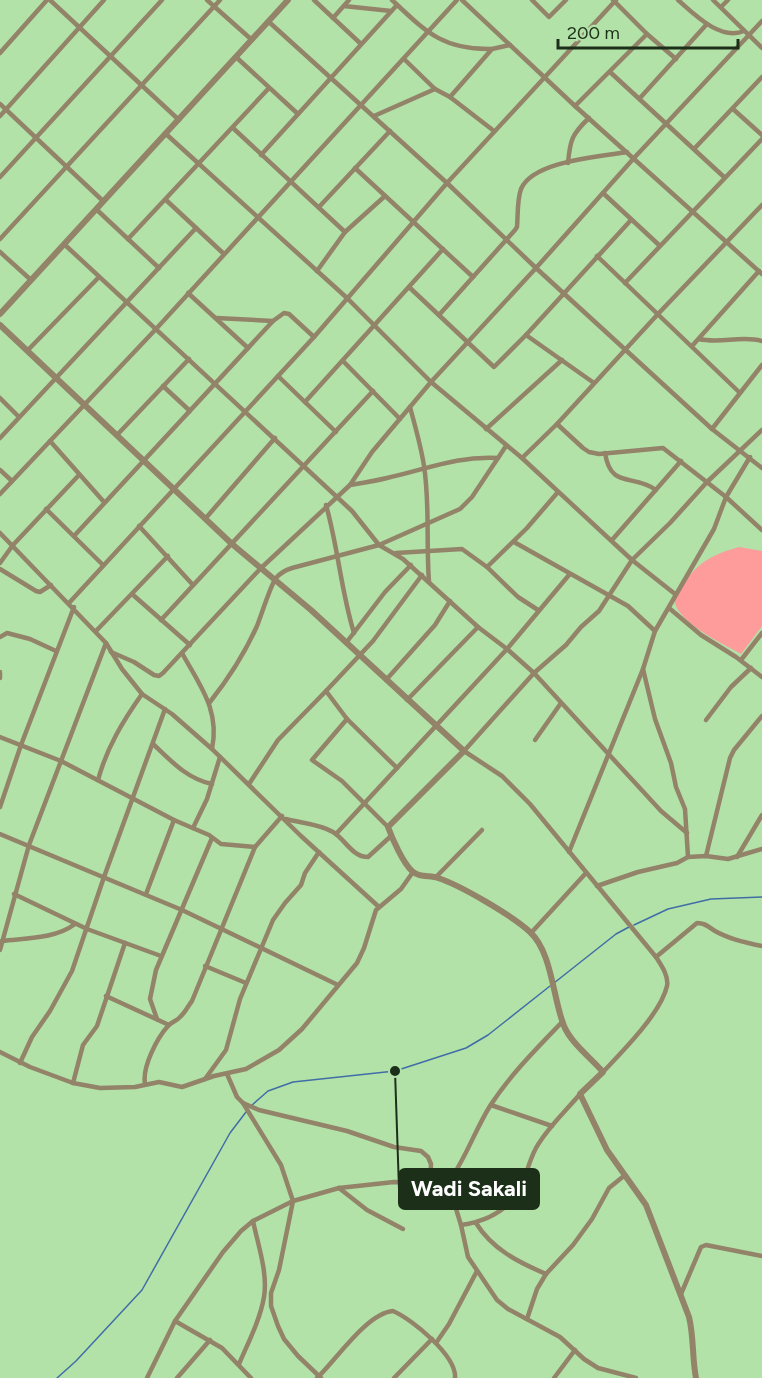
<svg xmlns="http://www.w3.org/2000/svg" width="762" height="1378" font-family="Figtree,sans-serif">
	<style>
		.green { fill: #fe9b9b }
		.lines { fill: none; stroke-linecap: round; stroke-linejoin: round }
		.stream { stroke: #416da7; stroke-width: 1.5 }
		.minor { stroke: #938369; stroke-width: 4.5 }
		.tertiary { stroke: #938369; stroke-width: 6 }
		.leader { fill: none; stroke: #1c2f18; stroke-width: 2 }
		.callout-dot { fill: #1c2f18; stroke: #b2e2a8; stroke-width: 2 }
		.callout { fill: #1c2f18; stroke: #1c2f18; stroke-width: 2 }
		.callout-label { font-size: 22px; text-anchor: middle; font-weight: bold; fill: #fff }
	</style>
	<rect width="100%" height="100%" fill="#b2e2a8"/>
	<path class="green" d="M739 547 762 551V626L741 654C722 643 678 623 674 600 692 568 703 557 739 547Z"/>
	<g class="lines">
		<g class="stream">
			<path d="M634 925 668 909 711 899 762 897"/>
			<path d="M554 983 616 934 629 927"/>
			<path d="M251 1106 268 1091 293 1082 395 1071 466 1048 488 1035 550 986"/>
			<path d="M57 1378 76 1361 142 1290 230 1133 246 1112"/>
		</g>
		<g class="minor">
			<path d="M50 0 179 120"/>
			<path d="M207 0 252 40"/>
			<path d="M314 0 361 44"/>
			<path d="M392 0C426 32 443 50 492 49"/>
			<path d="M462 0 575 106 762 274"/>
			<path d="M532 0 549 17 566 0"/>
			<path d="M613 0 647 34 676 59"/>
			<path d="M678 0C694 14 720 41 744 31"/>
			<path d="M713 0 762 48"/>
			<path d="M344 6 391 11"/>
			<path d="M721 7 728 0"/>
			<path d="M333 18 349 0"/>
			<path d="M269 22 447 183 536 268 712 429 762 468"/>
			<path d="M0 53 47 0"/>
			<path d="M236 57 298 114"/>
			<path d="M404 59 435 89 450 97 494 131"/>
			<path d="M610 72 724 177"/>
			<path d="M450 97 492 49 510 45"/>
			<path d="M640 98 706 25"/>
			<path d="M0 104 103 201"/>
			<path d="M575 106 647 34"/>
			<path d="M733 109 762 135"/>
			<path d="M0 116 104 0"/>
			<path d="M374 116 435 89"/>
			<path d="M233 128 345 232"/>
			<path d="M166 134 347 298 431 382 522 458 632 560 675 594"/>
			<path d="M694 149 762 77"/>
			<path d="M261 155 397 5"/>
			<path d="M568 163C570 140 572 134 589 118"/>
			<path d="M355 168 473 277"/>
			<path d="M0 177 162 0"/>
			<path d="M603 193 659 245"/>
			<path d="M166 200 224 254"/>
			<path d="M319 207 390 131"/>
			<path d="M96 209 159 268"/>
			<path d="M0 239 220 0"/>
			<path d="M128 239 269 88"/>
			<path d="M64 244 352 511 379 545 403 559 478 627"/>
			<path d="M0 252 31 280"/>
			<path d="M597 256 739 392"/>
			<path d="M317 271 345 232 385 196"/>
			<path d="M625 283 762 139"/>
			<path d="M409 287 494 367 526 335 631 220"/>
			<path d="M188 293 248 348"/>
			<path d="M439 315 515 230 517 227C518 215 517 200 521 189 533 161 599 157 627 152"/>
			<path d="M216 318 273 321"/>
			<path d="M526 335 594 383"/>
			<path d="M699 339C720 344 742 335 762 341"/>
			<path d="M692 346 759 271"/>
			<path d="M27 351 99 277"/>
			<path d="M343 361 400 419"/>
			<path d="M278 376 336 432"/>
			<path d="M163 386 190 411"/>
			<path d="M0 398 19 417"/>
			<path d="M305 402 443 249"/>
			<path d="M410 407C415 426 421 446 424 466 430 504 426 543 429 582"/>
			<path d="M557 424 583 448 589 452 599 454 663 448 726 497 762 530"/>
			<path d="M486 429 562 360"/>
			<path d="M712 429 762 365"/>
			<path d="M117 435 189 359"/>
			<path d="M0 438 196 228"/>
			<path d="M50 441 104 502"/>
			<path d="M605 453C611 490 633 473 656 490"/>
			<path d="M522 458 557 424 658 314 762 205"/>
			<path d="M0 470 12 481"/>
			<path d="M350 485C362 483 375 481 387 478 428 469 455 456 498 458"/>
			<path d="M0 494 156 329 457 0"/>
			<path d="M326 505C338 547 341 591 354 633"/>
			<path d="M46 509 103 565"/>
			<path d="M205 519 275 438"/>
			<path d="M139 526 193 585"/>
			<path d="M0 533 106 643 122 669 142 694 172 714 212 749 301 836 379 907"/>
			<path d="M74 536 273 321 284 313 289 314 314 337"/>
			<path d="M612 540 681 461"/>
			<path d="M514 542 628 606 655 631"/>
			<path d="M396 553 462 549 487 567 518 597 538 610"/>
			<path d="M0 563 13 545 79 475"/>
			<path d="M487 567 527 528 558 492"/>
			<path d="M0 569 36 591 40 592 51 585"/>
			<path d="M132 594 190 645"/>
			<path d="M69 603 314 337 447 183 616 0"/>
			<path d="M669 608 701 635 736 657 762 677"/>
			<path d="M161 620 373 391"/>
			<path d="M96 631 168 556"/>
			<path d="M0 637 7 633 30 639 56 651"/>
			<path d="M346 643 385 592 411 565"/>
			<path d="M111 652 134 662 154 675 159 676 163 673 260 569 350 485 372 452 431 382 536 268 634 158 762 21"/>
			<path d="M182 653C200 686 220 710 212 749"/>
			<path d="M741 660 762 633"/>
			<path d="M643 669 655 719 671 763 676 787 685 809 688 857"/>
			<path d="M0 672V678"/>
			<path d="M386 680 435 625 450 601"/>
			<path d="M407 700 478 627 507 649 534 673 661 811 687 833"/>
			<path d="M210 702C229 678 244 655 257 626 261 616 271 584 276 578 280 573 286 570 292 568L379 545 460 509 472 497 506 446"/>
			<path d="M347 719 312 760 342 781 388 827"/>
			<path d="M706 720 731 687 751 668"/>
			<path d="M0 737 61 761 174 820 209 835 221 844 255 847"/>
			<path d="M535 740 561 703"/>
			<path d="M153 744C170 760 187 779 212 784"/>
			<path d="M397 768 347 719 326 691 373 641 422 575"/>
			<path d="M98 780C107 747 123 721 142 694"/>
			<path d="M249 784 278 740 326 691"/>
			<path d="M0 807 21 745 74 607"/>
			<path d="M286 819C301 823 320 824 333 832 345 839 352 857 368 857L391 836"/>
			<path d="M193 828 207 799 220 757"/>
			<path d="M0 834 182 910 338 985"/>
			<path d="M336 834 507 649 569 575"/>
			<path d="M569 852 643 669 655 631 714 529 726 497 750 457"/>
			<path d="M706 856 730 758 734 750 762 716"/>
			<path d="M737 857 762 815"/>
			<path d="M436 877 482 830"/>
			<path d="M597 886 638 872 677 863 688 857 706 856 728 859 762 849"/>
			<path d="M14 894 87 929 161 956"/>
			<path d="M146 894 174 820"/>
			<path d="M531 933 586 873"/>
			<path d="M2 941C26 938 55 939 75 924"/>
			<path d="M0 950 29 845 106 643"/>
			<path d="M656 957 697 923C706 923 708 927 715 931 729 939 746 943 762 946"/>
			<path d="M205 966 246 983"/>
			<path d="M106 996 169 1025"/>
			<path d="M157 1019 150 999 156 970 212 838"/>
			<path d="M0 1052 30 1067 73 1083 100 1088 135 1087 159 1082 182 1087 214 1076 246 1069 279 1050 302 1029 357 963 364 948 376 910 401 889 413 872"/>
			<path d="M20 1063 32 1037 50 1011 72 971 104 877 165 709"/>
			<path d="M603 1072C622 1052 661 1013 667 986 669 976 661 965 656 957L530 804 502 776 464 751 534 673 566 645 581 627 599 611 632 560 670 523 707 482 762 430"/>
			<path d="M227 1074 237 1097 243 1103 259 1110 347 1131 394 1147 421 1151 428 1157 431 1164 430 1184"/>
			<path d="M205 1079 226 1050 240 999 273 920 285 903 301 885 305 873 319 852"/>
			<path d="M73 1083 83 1045 97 1026 125 943"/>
			<path d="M145 1084C142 1067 157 1038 168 1026 171 1022 177 1021 180 1017 185 1013 188 1006 192 1001L255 847 282 816"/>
			<path d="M243 1103 281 1165 293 1201 279 1270 271 1293V1306L278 1326 284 1339 298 1356 321 1378"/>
			<path d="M491 1105 552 1126"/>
			<path d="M448 1183 461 1225 468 1257 497 1300 508 1309 560 1337 584 1359 598 1368 636 1378"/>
			<path d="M448 1183C465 1160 474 1132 490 1106 510 1075 537 1048 563 1021"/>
			<path d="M339 1188 367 1210 403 1229"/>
			<path d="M476 1223C492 1249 518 1262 546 1274"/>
			<path d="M461 1225C489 1221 511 1209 523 1183 527 1171 530 1159 536 1148 547 1128 565 1112 580 1094"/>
			<path d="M681 1294 701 1247 706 1245 762 1256"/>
			<path d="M527 1319 537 1289 546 1274 573 1245 592 1219 609 1188 625 1175"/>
			<path d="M175 1321 222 1348 251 1378"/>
			<path d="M436 1343 449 1324 477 1271"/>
			<path d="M239 1364C248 1343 260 1320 264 1297 268 1273 258 1245 253 1221"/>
			<path d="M147 1378 175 1321 223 1252 241 1231 253 1221 293 1201 339 1188 394 1182 448 1183"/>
			<path d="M177 1378 210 1340"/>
			<path d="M317 1378C336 1360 367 1313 393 1311 412 1319 457 1356 455 1378"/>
			<path d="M394 1378 432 1339"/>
			<path d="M554 1378 575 1350"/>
		</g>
		<g class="tertiary">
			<path d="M0 314 288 0"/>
			<path d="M0 325 232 544 311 610 464 751 388 827C392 838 403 863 412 871 419 878 430 875 438 878 460 885 513 916 530 932 552 952 553 999 564 1026 571 1043 591 1058 603 1072L580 1094 607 1150 646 1205 689 1317C694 1337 692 1358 696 1378"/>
		</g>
	</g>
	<path class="leader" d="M395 1071L399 1189"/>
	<circle class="callout-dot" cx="395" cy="1071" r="6"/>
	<rect class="callout" x="399" y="1169" width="140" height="40" rx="6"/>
	<g class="callout-label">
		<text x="469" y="1196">Wadi Sakali</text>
	</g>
	<path d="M558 39v9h180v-9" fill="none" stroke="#1c2f18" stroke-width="3"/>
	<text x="567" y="39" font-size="18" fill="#1c2f18" stroke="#b2e2a8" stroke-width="4.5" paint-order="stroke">200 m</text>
</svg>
